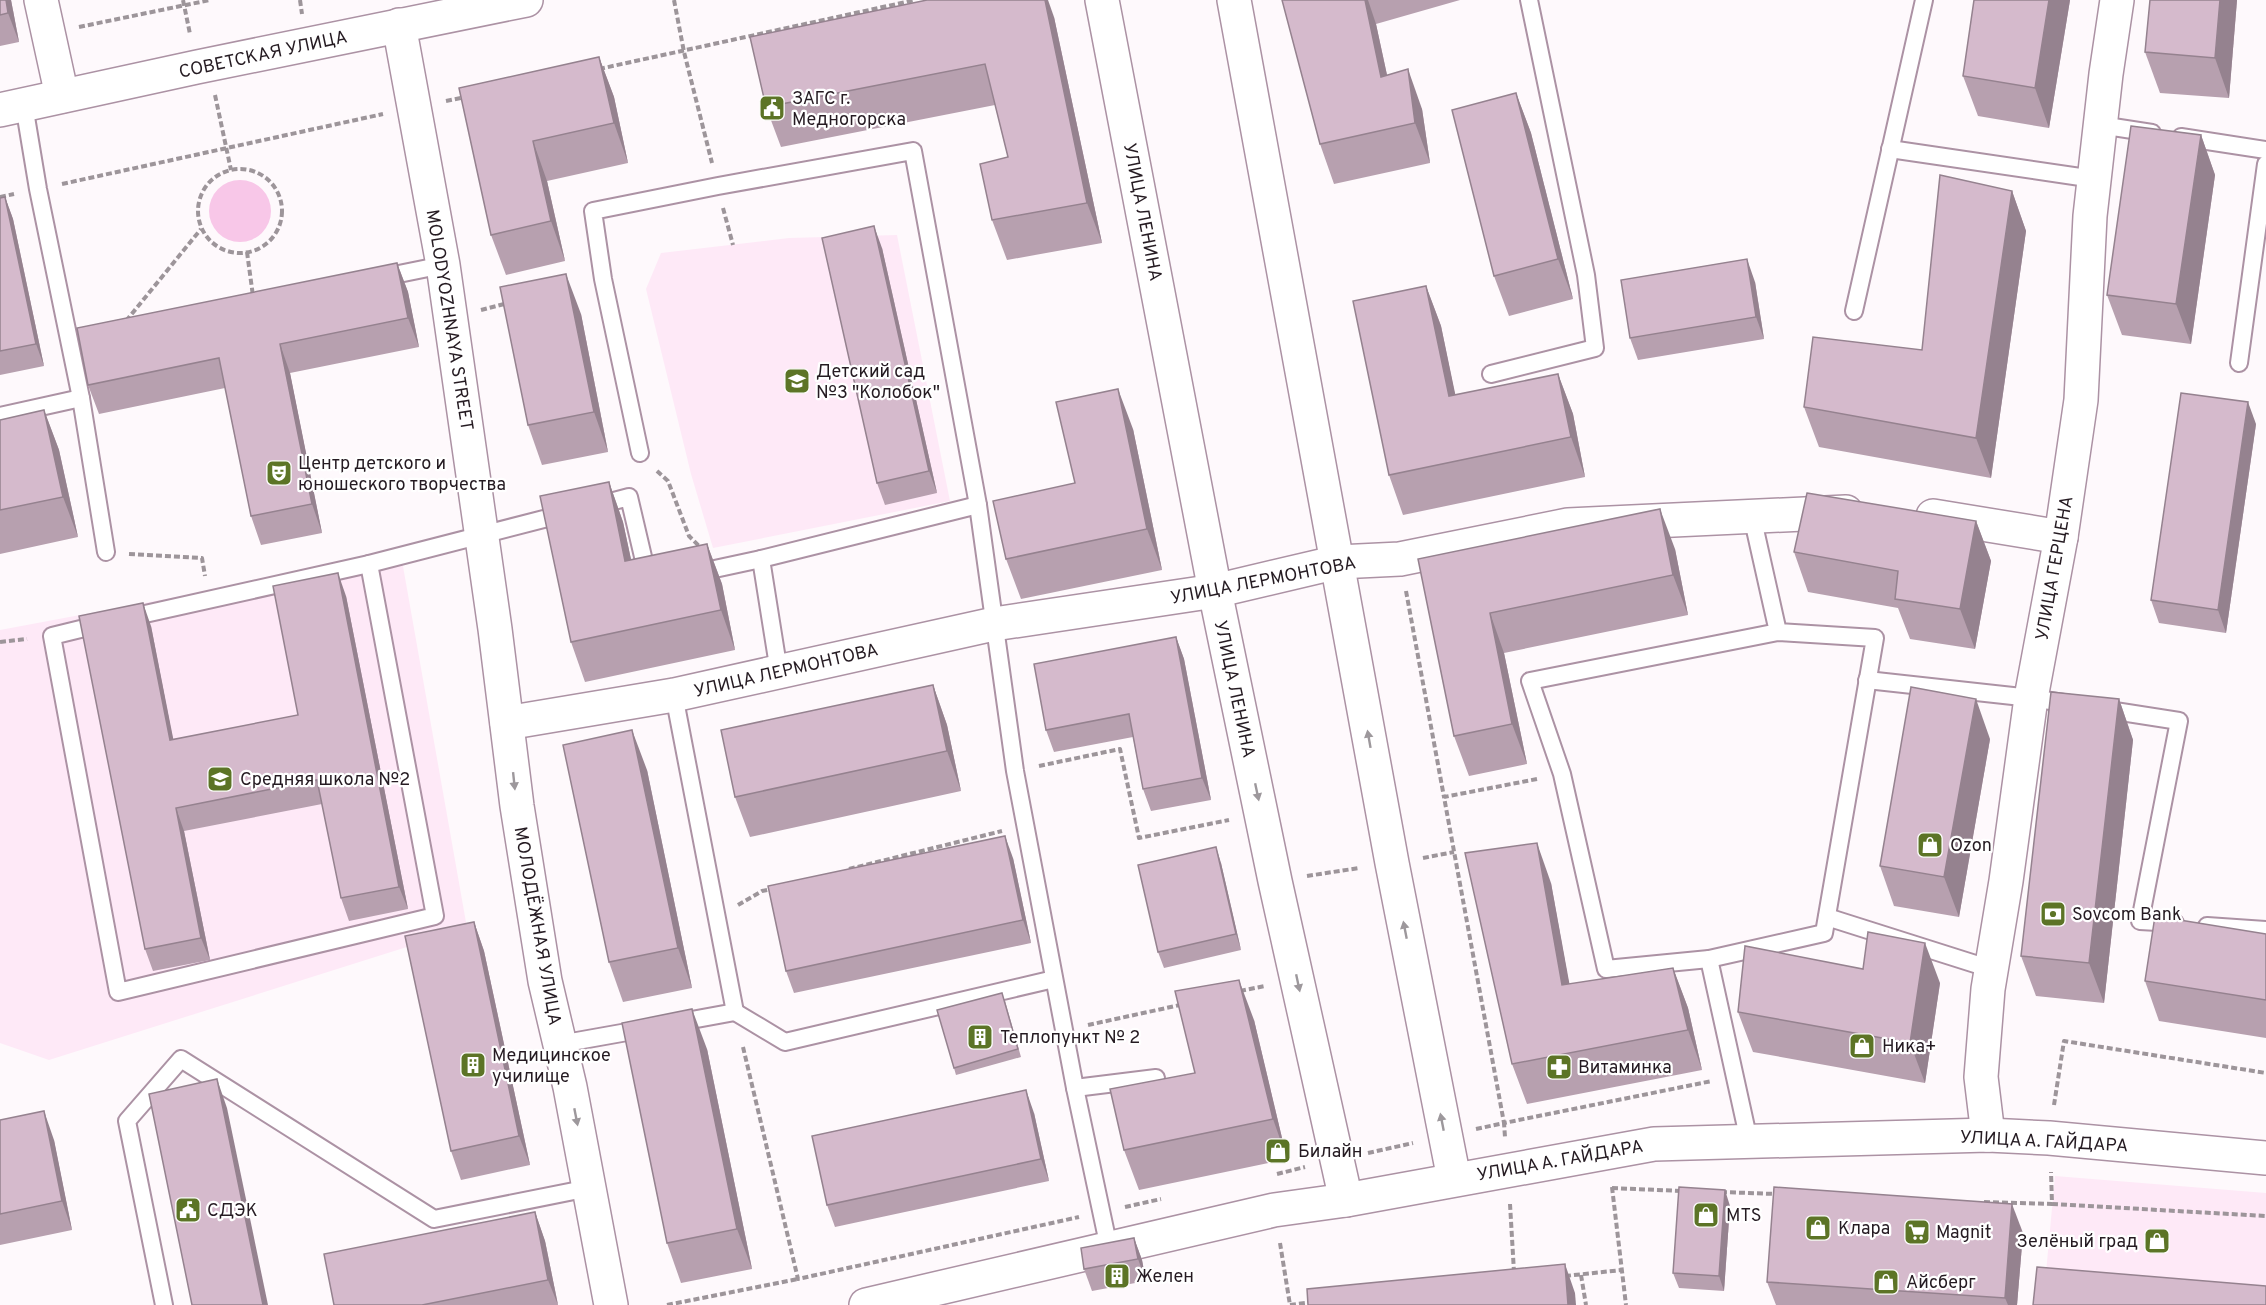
<svg xmlns="http://www.w3.org/2000/svg" width="2266" height="1305" font-family="Overpass,sans-serif">
	<style>
		.built { fill: #fee9f7 }
		.water { fill: #f8c7e8 }
		.lines { fill: none; stroke-linecap: round; stroke-linejoin: round }
		.lane-casing { stroke: #ac92a4; stroke-width: 20 }
		.street-casing { stroke: #ac92a4; stroke-width: 36 }
		.secondary-casing { stroke: #ac92a4; stroke-width: 36 }
		.path { stroke: #9d959a; stroke-width: 4; stroke-dasharray: 6 3; stroke-linecap: butt }
		.lane { stroke: #fff; stroke-width: 16 }
		.street { stroke: #fff; stroke-width: 33 }
		.secondary { stroke: #fff; stroke-width: 33 }
		.wall { fill: #b7a0af }
		.shaded-wall { fill: #95828f }
		.building { fill: #d5bacc; stroke: #95828f; stroke-width: 1.5 }
		.oneway { fill: #9d989c }
		.labels { text-anchor: middle; stroke-width: 4.5; stroke-linejoin: round; paint-order: stroke }
		.street-label { font-size: 18px; fill: #251b22; stroke: #fff }
		.poi-label { font-size: 18px; fill: #251b22; stroke: #fff; text-anchor: start }
	</style>
	<rect width="100%" height="100%" fill="#fef9fc"/>
	<g class="built">
		<path d="M897 235 950 501 713 548 691 474 646 289 661 253 789 238Z"/>
		<path d="M401 555 467 928 49 1060 0 1043V630Z"/>
		<path d="M2055 1176 2266 1193V1305H2043Z"/>
	</g>
	<circle class="water" cx="240" cy="211" r="31"/>
	<g class="lines">
		<g class="lane-casing">
			<g id="lane">
				<path d="M24 105 38 189 81 398 106 552"/>
				<path d="M2100 125 2152 133"/>
				<path d="M2181 137 2266 150"/>
				<path d="M1890 149 2094 179"/>
				<path d="M379 278 443 265"/>
				<path d="M1854 311 1924 0"/>
				<path d="M2239 363 2266 164"/>
				<path d="M1491 374 1595 348 1586 275 1529 0"/>
				<path d="M0 416 81 398"/>
				<path d="M640 453 603 279 593 211 718 186 913 151 978 505 1015 771 1075 1088 1109 1248"/>
				<path d="M595 506 629 497 648 578"/>
				<path d="M1752 516 1778 632 1875 638 1824 933 1709 959 1606 969 1562 774 1530 681 1778 632"/>
				<path d="M696 573 761 559"/>
				<path d="M127 618 369 564"/>
				<path d="M101 624 52 636 118 992 435 916 369 564 567 513"/>
				<path d="M779 672 761 559 978 505"/>
				<path d="M1867 680 2031 698 2070 704"/>
				<path d="M674 695 735 1012 675 1023"/>
				<path d="M2102 709 2179 721 2140 921 2175 923"/>
				<path d="M1827 917 1991 969"/>
				<path d="M2207 926 2266 930"/>
				<path d="M1709 959 1749 1141"/>
				<path d="M735 1012 785 1042 1054 979"/>
				<path d="M560 1044 644 1029"/>
				<path d="M1075 1088 1156 1078"/>
				<path d="M164 1305 127 1121 181 1059 434 1219 589 1188"/>
			</g>
		</g>
		<g class="street-casing">
			<g id="street">
				<path d="M41 0 62 96"/>
				<path d="M1102 0 1215 591 1275 881 1346 1200"/>
				<path d="M1234 0 1392 863 1454 1179"/>
				<path d="M399 25 443 265 495 629 517 806 545 981 570 1087 611 1305"/>
				<path d="M0 110 197 67 526 0"/>
				<path d="M1933 516 2061 537"/>
				<path d="M507 723 674 695 994 624 1215 591 1338 562 1400 559 1568 525 1846 512"/>
			</g>
		</g>
		<g class="secondary-casing">
			<g id="secondary">
				<path d="M1988 1135 1981 1077 1988 989 2006 881 2031 698 2061 537 2081 400 2090 216 2106 74 2117 0"/>
				<path d="M866 1305 1274 1210 1346 1200 1654 1144 1988 1135 2049 1138 2266 1158"/>
			</g>
		</g>
		<g class="path">
			<path d="M183 0 190 34"/>
			<path d="M300 0 302 14"/>
			<path d="M674 0 684 52 712 163"/>
			<path d="M79 27 210 0"/>
			<path d="M599 69 915 0"/>
			<path d="M215 95 231 170"/>
			<path d="M446 101 466 97"/>
			<circle cx="240" cy="211" r="42"/>
			<path d="M62 184 383 114"/>
			<path d="M0 197 14 194"/>
			<path d="M723 208 733 245"/>
			<path d="M247 252 253 296"/>
			<path d="M481 310 508 303"/>
			<path d="M126 321 201 229"/>
			<path d="M657 471 668 481 689 536 700 547"/>
			<path d="M129 554 202 558 205 576"/>
			<path d="M1406 591 1444 797"/>
			<path d="M0 642 27 639"/>
			<path d="M1039 766 1120 749 1139 838 1229 820"/>
			<path d="M1537 779 1444 797 1504 1123 1712 1081"/>
			<path d="M1423 858 1454 852"/>
			<path d="M849 869 1002 831"/>
			<path d="M1307 876 1359 868"/>
			<path d="M738 905 762 891 772 889"/>
			<path d="M1240 991 1265 986"/>
			<path d="M1088 1025 1180 1005"/>
			<path d="M743 1047 798 1279 1079 1217"/>
			<path d="M2054 1105 2064 1041 2266 1073"/>
			<path d="M1476 1129 1504 1123 1505 1137"/>
			<path d="M1368 1153 1413 1143"/>
			<path d="M1277 1174 1305 1167"/>
			<path d="M1612 1187 1626 1305"/>
			<path d="M1612 1188 1683 1191"/>
			<path d="M1721 1192 1776 1194"/>
			<path d="M1984 1202 2052 1204 2051 1172"/>
			<path d="M1510 1204 1514 1272"/>
			<path d="M2052 1204 2266 1216"/>
			<path d="M1125 1207 1161 1199"/>
			<path d="M1280 1243 1290 1305"/>
			<path d="M1581 1275 1586 1305"/>
			<path d="M1565 1276 1622 1270"/>
			<path d="M667 1305 798 1279"/>
			<path d="M1290 1305 1313 1302"/>
		</g>
		<use href="#lane" class="lane"/>
		<use href="#street" class="street"/>
		<use href="#secondary" class="secondary"/>
	</g>
	<g class="wall">
		<path d="M0 0H11L19 42 0 46Z"/>
		<path d="M1282 0H1460L1376 24 1387 75 1422 109 1430 163 1334 184 1320 144Z"/>
		<path d="M1974 0H2070L2049 128 1978 116 1963 76Z"/>
		<path d="M2150 0H2237L2229 98 2160 93 2145 52Z"/>
		<path d="M1054 17 1102 243 1007 260 992 220 1008 157 995 105 781 147 766 107Z"/>
		<path d="M599 57 614 97 628 163 547 181 565 261 506 275 491 235 459 88Z"/>
		<path d="M1516 93 1531 133 1573 299 1509 316 1494 276Z"/>
		<path d="M2201 135 2215 175 2191 344 2122 335 2107 295Z"/>
		<path d="M2012 191 2026 231 1991 478 1819 447 1804 407 1922 350Z"/>
		<path d="M5 197 13 219 44 366 0 375V198Z"/>
		<path d="M882 248 937 493 885 505 877 483Z"/>
		<path d="M397 263 408 292 419 347 290 373 322 533 261 545 251 516 225 388 99 414 88 385Z"/>
		<path d="M1755 282 1764 339 1638 360 1630 338Z"/>
		<path d="M1426 286 1441 326 1455 395 1558 374 1573 414 1585 477 1403 515 1389 475Z"/>
		<path d="M581 314 608 452 542 465 528 425Z"/>
		<path d="M44 410 59 450 78 537 0 554V420Z"/>
		<path d="M2256 424 2226 633 2159 623 2151 600Z"/>
		<path d="M1133 429 1162 570 1021 599 1006 559 1075 483Z"/>
		<path d="M609 482 623 522 631 560 707 544 722 584 735 650 585 682 571 642Z"/>
		<path d="M1976 521 1991 561 1975 649 1910 639 1898 608 1808 592 1794 552Z"/>
		<path d="M1675 549 1688 615 1504 653 1527 764 1469 776 1454 736 1418 559Z"/>
		<path d="M346 596 408 909 349 921 341 898 322 804 184 831 210 960 153 971 145 949 151 626 173 740 298 715Z"/>
		<path d="M1176 637 1184 659 1211 800 1151 811 1143 789 1133 737 1054 752 1046 730Z"/>
		<path d="M933 685 947 725 961 791 750 837 735 797Z"/>
		<path d="M2119 699 2133 740 2104 1003 2036 996 2021 956Z"/>
		<path d="M1990 739 1959 917 1894 906 1880 866Z"/>
		<path d="M647 770 692 988 623 1002 609 962Z"/>
		<path d="M1013 858 1031 943 794 993 786 971Z"/>
		<path d="M1221 863 1241 950 1164 968 1158 952Z"/>
		<path d="M1551 883 1569 984 1673 968 1688 1008 1702 1070 1527 1104 1512 1064Z"/>
		<path d="M474 922 484 951 530 1165 461 1180 451 1151Z"/>
		<path d="M2266 934V1038L2159 1021 2145 981Z"/>
		<path d="M1940 983 1925 1083 1753 1052 1738 1012Z"/>
		<path d="M1005 1001 1021 1057 956 1075 954 1068Z"/>
		<path d="M1254 1020 1287 1159 1139 1190 1124 1150 1195 1073Z"/>
		<path d="M707 1049 752 1269 681 1283 667 1243Z"/>
		<path d="M1034 1113 1049 1181 835 1227 827 1205Z"/>
		<path d="M0 1120 54 1140 72 1230 0 1245Z"/>
		<path d="M1730 1206 1724 1291 1679 1288 1673 1273Z"/>
		<path d="M535 1212 545 1241 558 1305H334Z"/>
		<path d="M2023 1233 2017 1305H1776L1767 1282Z"/>
		<path d="M1134 1238 1142 1260 1146 1281 1092 1291 1084 1269Z"/>
	</g>
	<g class="shaded-wall">
		<path d="M6 0H11L19 42 8 13Z"/>
		<path d="M1045 0H1048L1054 17 1102 243 1087 203Z"/>
		<path d="M1365 0H1368L1376 24 1396 117 1381 77Z"/>
		<path d="M2049 0H2070L2049 128 2035 88Z"/>
		<path d="M2220 0H2237L2229 98 2215 58Z"/>
		<path d="M599 57 614 97 628 163 614 123Z"/>
		<path d="M1408 69 1422 109 1430 163 1415 123Z"/>
		<path d="M1516 93 1531 133 1573 299 1558 259Z"/>
		<path d="M2201 135 2215 175 2191 344 2176 304Z"/>
		<path d="M533 141 547 181 565 261 551 221Z"/>
		<path d="M2012 191 2026 231 1991 478 1976 438Z"/>
		<path d="M5 197 13 219 44 366 36 344Z"/>
		<path d="M874 226 882 248 937 493 929 471Z"/>
		<path d="M1747 259 1755 282 1764 339 1756 317Z"/>
		<path d="M397 263 408 292 419 347 408 318Z"/>
		<path d="M566 274 581 314 608 452 594 412Z"/>
		<path d="M1426 286 1441 326 1464 436 1449 396Z"/>
		<path d="M280 344 290 373 322 533 312 504Z"/>
		<path d="M1558 374 1573 414 1585 477 1571 437Z"/>
		<path d="M1118 389 1133 429 1162 570 1147 529Z"/>
		<path d="M2248 402 2256 424 2226 633 2218 610Z"/>
		<path d="M44 410 59 450 78 537 63 497Z"/>
		<path d="M609 482 623 522 640 601 625 561Z"/>
		<path d="M1660 509 1675 549 1688 615 1673 575Z"/>
		<path d="M1976 521 1991 561 1975 649 1960 609Z"/>
		<path d="M707 544 722 584 735 650 721 610Z"/>
		<path d="M338 573 346 596 408 909 399 887Z"/>
		<path d="M143 603 151 626 178 763 170 740Z"/>
		<path d="M1490 613 1504 653 1527 764 1512 724Z"/>
		<path d="M1176 637 1184 659 1211 800 1202 778Z"/>
		<path d="M933 685 947 725 961 791 947 751Z"/>
		<path d="M1976 699 1990 739 1959 917 1944 877Z"/>
		<path d="M2119 699 2133 740 2104 1003 2089 963Z"/>
		<path d="M632 730 647 770 692 988 678 948Z"/>
		<path d="M176 808 184 831 210 960 201 938Z"/>
		<path d="M1005 836 1013 858 1031 943 1023 920Z"/>
		<path d="M1537 843 1551 883 1577 1025 1562 985Z"/>
		<path d="M1216 847 1221 863 1241 950 1236 934Z"/>
		<path d="M474 922 484 951 530 1165 519 1136Z"/>
		<path d="M1925 943 1940 983 1925 1083 1910 1043Z"/>
		<path d="M1673 968 1688 1008 1702 1070 1688 1030Z"/>
		<path d="M1239 980 1254 1020 1287 1159 1273 1119Z"/>
		<path d="M692 1009 707 1049 752 1269 737 1229Z"/>
		<path d="M217 1079 227 1108 268 1305H263Z"/>
		<path d="M1026 1090 1034 1113 1049 1181 1041 1159Z"/>
		<path d="M44 1111 54 1140 72 1230 62 1201Z"/>
		<path d="M1725 1190 1730 1206 1724 1291 1719 1276Z"/>
		<path d="M2012 1204 2023 1233 2017 1305H2008L2005 1298Z"/>
		<path d="M535 1212 545 1241 558 1305 548 1280Z"/>
		<path d="M1134 1238 1142 1260 1146 1281 1138 1259Z"/>
		<path d="M1565 1264 1575 1293 1576 1305H1568Z"/>
	</g>
	<g class="building">
		<path d="M0 0H6L8 13 0 15Z"/>
		<path d="M927 0H1045L1087 203 992 220 980 164 1008 157 985 64 766 107 750 37Z"/>
		<path d="M1282 0H1365L1381 77 1408 69 1415 123 1320 144Z"/>
		<path d="M1974 0H2049L2035 88 1963 76Z"/>
		<path d="M2150 0H2220L2215 58 2145 52Z"/>
		<path d="M599 57 614 123 533 141 551 221 491 235 459 88Z"/>
		<path d="M1516 93 1558 259 1494 276 1452 110Z"/>
		<path d="M2131 126 2201 135 2176 304 2107 295Z"/>
		<path d="M1940 175 2012 191 1976 438 1804 407 1813 337 1922 350Z"/>
		<path d="M5 197 36 344 0 351V198Z"/>
		<path d="M874 226 929 471 877 483 822 238Z"/>
		<path d="M1747 259 1756 317 1630 338 1621 280Z"/>
		<path d="M397 263 408 318 280 344 312 504 251 516 219 358 88 385 77 328Z"/>
		<path d="M566 274 594 412 528 425 500 287Z"/>
		<path d="M1426 286 1449 396 1558 374 1571 437 1389 475 1353 301Z"/>
		<path d="M1118 389 1147 529 1006 559 993 501 1075 483 1056 402Z"/>
		<path d="M2181 393 2248 402 2218 610 2151 600Z"/>
		<path d="M44 410 63 497 0 510V420Z"/>
		<path d="M609 482 625 561 707 544 721 610 571 642 540 496Z"/>
		<path d="M1807 493 1976 521 1960 609 1895 599 1898 571 1794 552Z"/>
		<path d="M1660 509 1673 575 1490 613 1512 724 1454 736 1418 559Z"/>
		<path d="M338 573 399 887 341 898 317 780 176 808 201 938 145 949 79 616 143 603 170 740 298 715 273 586Z"/>
		<path d="M1176 637 1202 778 1143 789 1129 714 1046 730 1034 664Z"/>
		<path d="M933 685 947 751 735 797 721 730Z"/>
		<path d="M1911 687 1976 699 1944 877 1880 866Z"/>
		<path d="M2051 692 2119 699 2089 963 2021 956Z"/>
		<path d="M632 730 678 948 609 962 563 745Z"/>
		<path d="M1005 836 1023 920 786 971 768 886Z"/>
		<path d="M1537 843 1562 985 1673 968 1688 1030 1512 1064 1465 853Z"/>
		<path d="M1216 847 1236 934 1158 952 1138 865Z"/>
		<path d="M2155 916 2266 934V1000L2145 981Z"/>
		<path d="M474 922 519 1136 451 1151 405 936Z"/>
		<path d="M1868 932 1925 943 1910 1043 1738 1012 1745 946 1863 969Z"/>
		<path d="M1239 980 1273 1119 1124 1150 1110 1089 1195 1073 1175 991Z"/>
		<path d="M1002 993 1018 1049 954 1068 937 1010Z"/>
		<path d="M692 1009 737 1229 667 1243 622 1023Z"/>
		<path d="M217 1079 263 1305H192L149 1094Z"/>
		<path d="M1026 1090 1041 1159 827 1205 812 1136Z"/>
		<path d="M44 1111 62 1201 0 1214V1120Z"/>
		<path d="M1679 1187 1725 1190 1719 1276 1673 1273Z"/>
		<path d="M1774 1187 2012 1204 2005 1298 1767 1282Z"/>
		<path d="M535 1212 548 1280 422 1305H334L324 1254Z"/>
		<path d="M1134 1238 1138 1259 1084 1269 1081 1248Z"/>
		<path d="M1565 1264 1568 1305H1308L1307 1289Z"/>
		<path d="M2037 1267 2266 1286V1305H2033Z"/>
	</g>
	<defs><path id="oneway-solid" d="M-6-.8H1V-3.2L6.5 0L1 3.2V.8H-6Z" transform="scale(1.5)"/></defs>
	<g class="oneway">
		<use href="#oneway-solid" transform="translate(1369 739) rotate(-100)"/>
		<use href="#oneway-solid" transform="translate(514 781) rotate(84)"/>
		<use href="#oneway-solid" transform="translate(1257 792) rotate(78)"/>
		<use href="#oneway-solid" transform="translate(1405 930) rotate(-101)"/>
		<use href="#oneway-solid" transform="translate(1298 983) rotate(78)"/>
		<use href="#oneway-solid" transform="translate(576 1117) rotate(79)"/>
		<use href="#oneway-solid" transform="translate(1442 1122) rotate(-101)"/>
	</g>
	<defs>
		<g id="civic-square" transform="scale(1.35)"><rect x="-9" y="-9" width="18" height="18" rx="4" fill="#5c7426" stroke="#fff"/><path d="M-.6-6.5H3V-4.5H.6V-3L4-1V1h2V6H-6V1h2V-1L-.6-3ZM-1.2 2.5V6h2.4V2.5Z" fill="#fff"/></g>
		<g id="school-square" transform="scale(1.35)"><rect x="-9" y="-9" width="18" height="18" rx="4" fill="#5c7426" stroke="#fff"/><path d="M0-5L7-2L0 1L-7-2ZM-4 1L0 2.5L4 1V4Q0 6-4 4Z" fill="#fff"/></g>
		<g id="theatre-square" transform="scale(1.35)"><rect x="-9" y="-9" width="18" height="18" rx="4" fill="#5c7426" stroke="#fff"/><path d="M-5-5.5Q0-4 5-5.5V0Q5 5 0 6Q-5 5-5 0ZM-3.3-2.5H-1v1.5H-3.3ZM1-2.5H3.3v1.5H1ZM-2.8 1Q0 5.5 2.8 1Z" fill="#fff"/></g>
		<g id="shop-square" transform="scale(1.35)"><rect x="-9" y="-9" width="18" height="18" rx="4" fill="#5c7426" stroke="#fff"/><path d="M-5-2.5h2.3a2.7 3.5 0 0 1 5.4 0H5L5.5 6h-11ZM-1.5-2.5h3a1.5 2.3 0 0 0-3 0Z" fill="#fff"/></g>
		<g id="bank-square" transform="scale(1.35)"><rect x="-9" y="-9" width="18" height="18" rx="4" fill="#5c7426" stroke="#fff"/><path d="M-6-4H6V4H-6ZM0-2.3a2.3 2.3 0 1 0 0 4.6a2.3 2.3 0 1 0 0-4.6Z" fill="#fff"/></g>
		<g id="building-square" transform="scale(1.35)"><rect x="-9" y="-9" width="18" height="18" rx="4" fill="#5c7426" stroke="#fff"/><path d="M-4-6H4V6H1V3H-1V6H-4ZM-2.5-4.3h1.7v1.8h-1.7ZM.8-4.3h1.7v1.8H.8ZM-2.5-1h1.7V.8h-1.7ZM.8-1h1.7V.8H.8Z" fill="#fff"/></g>
		<g id="pharmacy-square" transform="scale(1.35)"><rect x="-9" y="-9" width="18" height="18" rx="4" fill="#5c7426" stroke="#fff"/><path d="M-2-6h4v4h4v4h-4v4h-4v-4h-4v-4h4Z" fill="#fff"/></g>
		<g id="supermarket-square" transform="scale(1.35)"><rect x="-9" y="-9" width="18" height="18" rx="4" fill="#5c7426" stroke="#fff"/><path d="M-6-5.5h2.5l.6 2H6L4.5 2H-2.5L-4.4-4H-6ZM-1.5 3.2a1.3 1.3 0 1 0 .1 0ZM3 3.2a1.3 1.3 0 1 0 .1 0Z" fill="#fff"/></g>
	</defs>
	<g fill-rule="evenodd">
		<use href="#civic-square" x="772" y="108"/>
		<use href="#school-square" x="797" y="381"/>
		<use href="#theatre-square" x="279" y="473"/>
		<use href="#school-square" x="220" y="779"/>
		<use href="#shop-square" x="1930" y="845"/>
		<use href="#bank-square" x="2053" y="914"/>
		<use href="#building-square" x="980" y="1037"/>
		<use href="#shop-square" x="1862" y="1046"/>
		<use href="#building-square" x="473" y="1065"/>
		<use href="#pharmacy-square" x="1559" y="1067"/>
		<use href="#shop-square" x="1278" y="1151"/>
		<use href="#civic-square" x="188" y="1210"/>
		<use href="#shop-square" x="1706" y="1215"/>
		<use href="#shop-square" x="1818" y="1228"/>
		<use href="#supermarket-square" x="1917" y="1232"/>
		<use href="#shop-square" x="2157" y="1241"/>
		<use href="#building-square" x="1117" y="1276"/>
		<use href="#shop-square" x="1886" y="1282"/>
	</g>
	<g class="labels">
		<g class="street-label">
			<text transform="translate(263 54) rotate(-12)" y="6">СОВЕТСКАЯ УЛИЦА</text>
			<text transform="translate(1143 212) rotate(79)" y="6">УЛИЦА ЛЕНИНА</text>
			<text transform="translate(450 320) rotate(81)" y="6">MOLODYOZHNAYA STREET</text>
			<text transform="translate(2054 568) rotate(-80)" y="6">УЛИЦА ГЕРЦЕНА</text>
			<text transform="translate(1263 580) rotate(-11)" y="6">УЛИЦА ЛЕРМОНТОВА</text>
			<text transform="translate(786 670) rotate(-13)" y="6">УЛИЦА ЛЕРМОНТОВА</text>
			<text transform="translate(1235 689) rotate(78)" y="6">УЛИЦА ЛЕНИНА</text>
			<text transform="translate(538 926) rotate(80)" y="6">МОЛОДЁЖНАЯ УЛИЦА</text>
			<text transform="translate(2044 1141) rotate(3)" y="6">УЛИЦА А. ГАЙДАРА</text>
			<text transform="translate(1560 1160) rotate(-10)" y="6">УЛИЦА А. ГАЙДАРА</text>
		</g>
		<g class="poi-label">
			<text x="792" y="104">ЗАГС г.<tspan x="792" dy="21">Медногорска</tspan></text>
			<text x="816" y="377">Детский сад<tspan x="816" dy="21">№3 "Колобок"</tspan></text>
			<text x="298" y="469">Центр детского и<tspan x="298" dy="21">юношеского творчества</tspan></text>
			<text x="240" y="785">Средняя школа №2</text>
			<text x="1950" y="851">Ozon</text>
			<text x="2072" y="920">Sovcom Bank</text>
			<text x="1000" y="1043">Теплопункт № 2</text>
			<text x="1882" y="1052">Ника+</text>
			<text x="492" y="1061">Медицинское<tspan x="492" dy="21">училище</tspan></text>
			<text x="1578" y="1073">Витаминка</text>
			<text x="1298" y="1157">Билайн</text>
			<text x="207" y="1216">СДЭК</text>
			<text x="1726" y="1221">MTS</text>
			<text x="1838" y="1234">Клара</text>
			<text x="1936" y="1238">Magnit</text>
			<text x="2138" y="1247" text-anchor="end">Зелёный град</text>
			<text x="1136" y="1282">Желен</text>
			<text x="1906" y="1288">Айсберг</text>
		</g>
	</g>
</svg>
